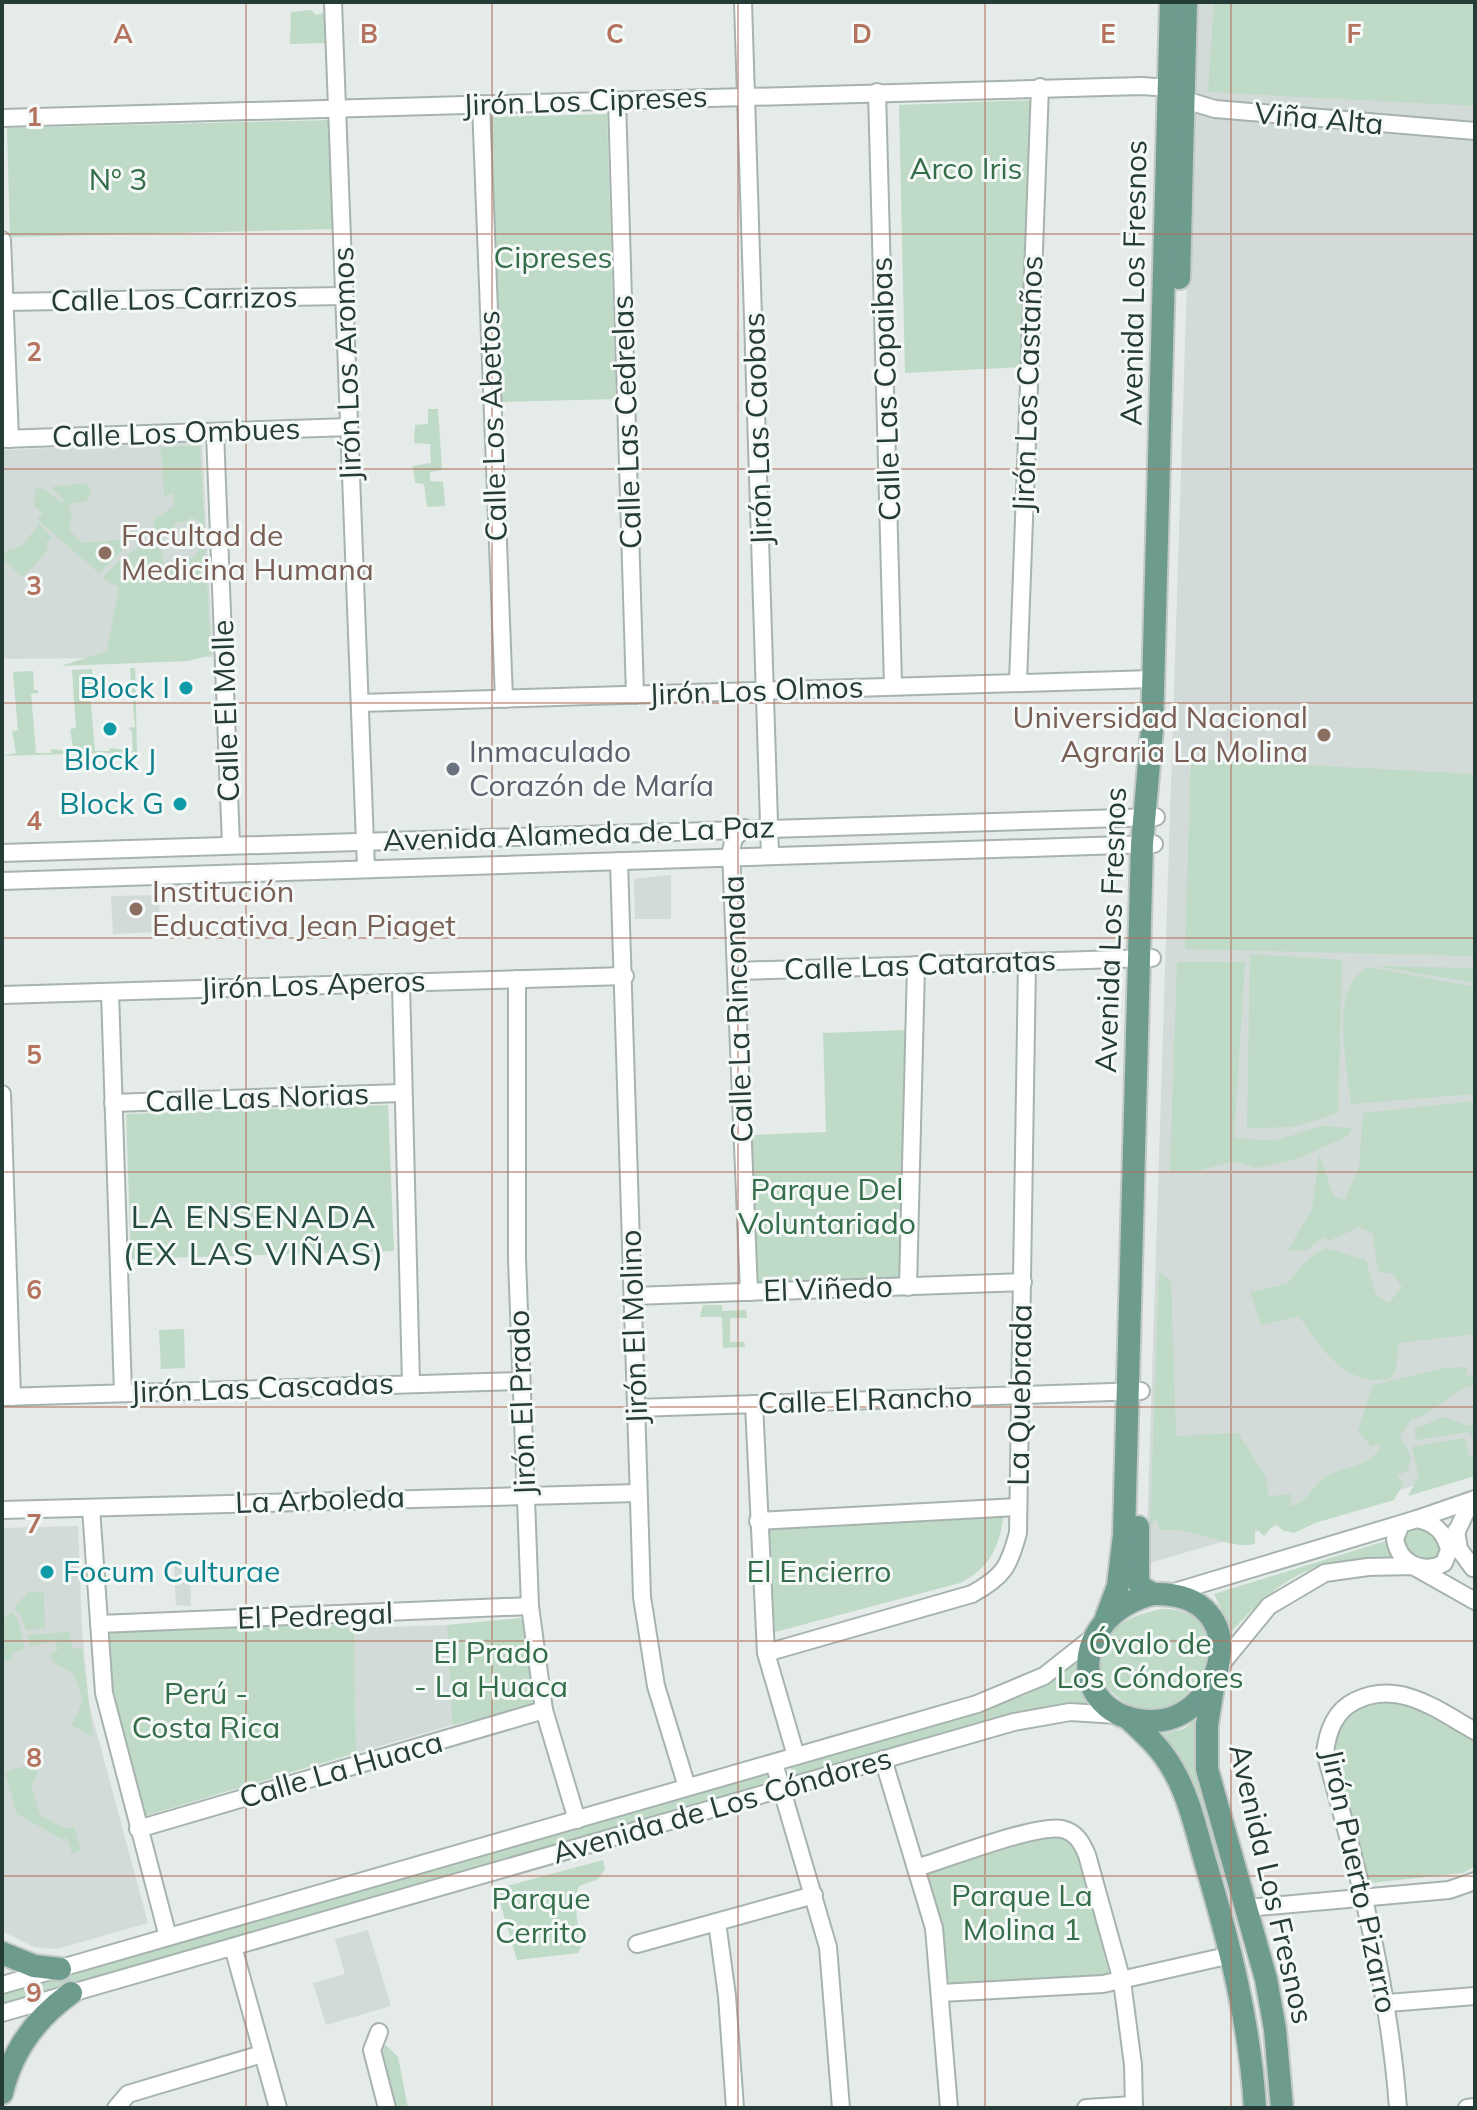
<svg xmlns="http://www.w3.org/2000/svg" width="1477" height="2110" font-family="Mulish,sans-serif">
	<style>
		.built { fill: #d2dbd7 }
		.green { fill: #bfdac6 }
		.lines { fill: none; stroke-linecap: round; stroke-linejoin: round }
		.minor-casing { stroke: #a7b3af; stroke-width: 20 }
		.major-casing { stroke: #c2c8c6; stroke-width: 26 }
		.minor { stroke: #fff; stroke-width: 16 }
		.major { stroke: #6d9c8f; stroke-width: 22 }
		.grid { fill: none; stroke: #b3735e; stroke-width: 2; stroke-opacity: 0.55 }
		.education-dot { fill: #8d6e63; stroke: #f4f8f6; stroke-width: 3 }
		.culture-dot { fill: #0f9aa8; stroke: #f4f8f6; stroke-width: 3 }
		.worship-dot { fill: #6b7280; stroke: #f4f8f6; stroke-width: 3 }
		.labels { text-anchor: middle; stroke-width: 6; stroke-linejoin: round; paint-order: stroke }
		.street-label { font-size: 30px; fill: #253b35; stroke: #f4f8f6 }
		.park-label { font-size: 30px; fill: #346d49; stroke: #f4f8f6 }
		.education-label { font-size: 30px; fill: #785e54; stroke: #f4f8f6; text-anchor: start }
		.culture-label { font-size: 30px; fill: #0d838f; stroke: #f4f8f6; text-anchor: end }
		.worship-label { font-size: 30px; fill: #5b616d; stroke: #f4f8f6; text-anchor: start }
		.neighbourhood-label { font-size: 32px; letter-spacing: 2px; fill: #234b40; stroke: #f4f8f6 }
		.grid-label { font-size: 26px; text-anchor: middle; font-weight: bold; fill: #b3735e; stroke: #f4f8f6; stroke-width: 6; stroke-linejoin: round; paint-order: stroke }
	</style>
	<rect width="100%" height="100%" fill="#e4ebe8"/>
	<g class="built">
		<path d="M1196 2H1475V1468L1146 1564Z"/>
		<path d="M202 442 213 657 2 659V450Z"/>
		<path d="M671 875V919H635L634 879Z"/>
		<path d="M159 895 160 932 113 934 111 896Z"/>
		<path d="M78 1526 82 1630 89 1704 148 1923 57 1949 34 1947 2 1931V1528Z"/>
		<path d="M174 1564H190L191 1606 176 1605Z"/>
		<path d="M447 1625 452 1725 356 1753 354 1628Z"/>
		<path d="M368 1930 391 2006 326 2025 313 1983 345 1974 335 1939Z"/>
	</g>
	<g class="green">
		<path d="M1214 2H1475V106L1208 92Z"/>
		<path d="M311 10 316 15 325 13V43L290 44 291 12Z"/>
		<path d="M1034 100 1021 367 905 373 899 105Z"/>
		<path d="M607 114 616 399 500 402 491 117Z"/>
		<path d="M331 120 334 229 10 237 7 128Z"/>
		<path d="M428 409H438L442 470 430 472V481L443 482 445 506 427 507 424 484 415 483 413 466 431 463 430 444 414 443 415 425 428 424Z"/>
		<path d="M200 446 211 655 188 661 61 666 107 651 119 587 102 578 126 555 155 537 165 546 162 550 164 566 175 571 184 568 188 558 195 557 204 538 199 521 190 517 188 521 176 522 173 529 155 530 154 520 174 506 173 493 165 496C161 479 165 461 159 447Z"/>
		<path d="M88 483 91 495 85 502 72 503 68 507 72 514 69 529 82 543 120 540 127 531 128 545 99 573 37 519 43 513 34 506 36 488 44 489 62 503 64 500 51 487Z"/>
		<path d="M39 524 52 537 45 544 49 549 22 578 2 558 8 550 22 546Z"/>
		<path d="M130 668H135L137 752 2 756 16 753 12 731 18 730 13 672 33 671 34 690H38V693L31 694 36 753H51V749L74 752 70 729 76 728 72 670 92 669 93 688 96 689V692L90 693 95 751H109L110 748 133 751 132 732 129 728 135 727Z"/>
		<path d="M1191 759 1475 774V956L1185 949Z"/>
		<path d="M1250 954 1342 960 1338 1113 1293 1127 1247 1128Z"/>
		<path d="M1177 962H1245L1234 1138 1274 1141 1322 1126 1352 1128 1348 1136 1296 1159 1256 1168 1234 1161 1197 1171H1170Z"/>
		<path d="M1375 966 1475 968V983Z"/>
		<path d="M1369 967 1475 987V1094L1351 1104C1348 1067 1327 985 1369 967Z"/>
		<path d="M908 1030 899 1277 759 1283 755 1276 750 1135 826 1132 823 1033Z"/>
		<path d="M1475 1101V1334L1398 1343 1396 1371 1390 1379C1345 1387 1322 1349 1299 1316L1261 1325 1250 1292 1287 1284 1308 1259 1325 1248 1366 1260 1376 1295 1389 1303 1402 1287 1393 1274 1378 1271 1373 1234 1360 1227 1328 1241 1323 1237 1307 1250 1287 1251 1312 1210 1319 1154 1334 1197 1345 1200 1359 1167 1363 1113Z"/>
		<path d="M388 1105 394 1251 131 1259 126 1114Z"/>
		<path d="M1159 1271 1171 1281 1176 1436 1238 1433 1266 1477 1269 1496 1292 1494 1290 1506C1310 1502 1308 1490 1323 1479 1345 1463 1367 1472 1382 1444L1371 1446 1358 1431 1373 1385 1444 1368 1467 1367 1466 1376 1474 1374 1475 1386C1452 1386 1436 1416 1411 1419L1400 1437 1411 1457 1408 1470 1396 1477 1404 1482 1394 1500 1315 1523 1294 1533 1282 1530 1275 1523 1264 1536 1255 1527V1543C1237 1553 1192 1525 1160 1530L1157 1518 1150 1525Z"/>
		<path d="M703 1305H722V1311L746 1310 747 1318H730V1342H744L745 1347 723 1348 722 1317H700Z"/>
		<path d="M184 1329 185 1368 161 1369 159 1330Z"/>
		<path d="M1444 1417 1469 1426 1475 1423V1439L1468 1432 1416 1440 1414 1429Z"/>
		<path d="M1464 1438 1470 1457H1475V1476L1408 1496 1419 1476 1412 1447Z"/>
		<path d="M1004 1513C1000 1546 990 1568 960 1583L775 1632 766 1527Z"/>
		<path d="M1412 1526 1435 1536 1442 1547 1439 1558 1425 1560 1408 1550 1402 1532Z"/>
		<path d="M1389 1540 1399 1559C1317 1557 1287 1571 1232 1631L1214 1594Z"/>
		<path d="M29 1591 44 1593 45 1628 26 1630 21 1615 14 1608Z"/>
		<path d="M1163 1609C1246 1610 1201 1717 1144 1709 1107 1703 1083 1661 1112 1631 1126 1618 1145 1612 1163 1609Z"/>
		<path d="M11 1612 17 1617 25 1648 11 1653 12 1659 2 1662V1621Z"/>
		<path d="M520 1618 525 1625 537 1698 534 1706 452 1725 447 1625Z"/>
		<path d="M354 1624 356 1753 145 1816 113 1696 105 1631Z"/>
		<path d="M69 1632 73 1649 82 1648 93 1737 71 1725 83 1702 74 1674 53 1662 50 1653 58 1650 55 1640 30 1647 27 1635Z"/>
		<path d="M1076 1661 1080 1690 1090 1706 1067 1705 1031 1710 794 1778 790 1765 1008 1701 1028 1694Z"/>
		<path d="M1384 1697 1405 1699 1475 1738V1866L1463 1873 1370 1883 1333 1756C1334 1724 1356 1707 1384 1697Z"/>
		<path d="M1202 1715 1223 1850 1224 1904 1155 1736 1184 1729Z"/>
		<path d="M34 1763 38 1773 31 1786 40 1815 66 1829 74 1827 81 1850 72 1853 67 1838 62 1839 17 1814 5 1772Z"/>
		<path d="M767 1773 771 1780 766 1786 2 2006V1992Z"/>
		<path d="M1063 1834 1078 1850 1109 1974 1103 1977 951 1985 946 1975 927 1873 1044 1836Z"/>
		<path d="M603 1860 605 1869 598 1879 579 1886 575 1897 579 1941 583 1944 578 1953 517 1960 496 1889Z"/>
		<path d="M386 2045 398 2057 408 2108H392L378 2051Z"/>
	</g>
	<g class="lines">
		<g class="minor-casing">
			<g id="minor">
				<path d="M333 2 366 869"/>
				<path d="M743 2 770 855"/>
				<path d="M877 92 893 685"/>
				<path d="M617 101 635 695"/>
				<path d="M481 104 504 699"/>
				<path d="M2 118 1142 86 1169 88 1185 100 1215 109 1475 131"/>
				<path d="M2 240 10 439"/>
				<path d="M5 302 344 296"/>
				<path d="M215 432 231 845"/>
				<path d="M2 439 349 427"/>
				<path d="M1018 682 1040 87"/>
				<path d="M360 703 1153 679"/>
				<path d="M745 828 734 838 731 851 749 1292"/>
				<path d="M2 853 1156 817"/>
				<path d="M619 861 642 1597 656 1686 687 1787"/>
				<path d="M2 881 1154 844"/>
				<path d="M736 971 1152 958"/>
				<path d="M517 979V1259L530 1606 544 1710 577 1820"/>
				<path d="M401 983 411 1384"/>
				<path d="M110 992 123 1393"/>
				<path d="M2 995 625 976"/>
				<path d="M2 1094 12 1397"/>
				<path d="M113 1103 401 1093"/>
				<path d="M908 1287 916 965"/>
				<path d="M634 1296 1023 1282"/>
				<path d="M2 1397 521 1381"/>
				<path d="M754 1404 766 1653 796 1756"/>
				<path d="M636 1408 1141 1391"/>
				<path d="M91 1508 104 1693 168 1937"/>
				<path d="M2 1510 638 1493"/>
				<path d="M1417 1519 1475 1499"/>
				<path d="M758 1521 1018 1507"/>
				<path d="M1456 1531 1459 1549 1473 1568"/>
				<path d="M1449 1548 1471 1501"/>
				<path d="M1171 1593 1417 1519C1435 1523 1445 1532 1449 1550L1444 1563C1422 1575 1399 1563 1395 1539L1401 1524"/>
				<path d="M99 1624 530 1606"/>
				<path d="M766 1653 972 1594C1003 1577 1009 1567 1018 1533L1027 962"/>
				<path d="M1219 1667 1269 1606 1325 1573 1368 1567 1413 1566 1475 1601"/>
				<path d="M883 1759 934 1928 949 2108"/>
				<path d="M774 1763 828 1947 841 2108"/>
				<path d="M138 1829 544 1710"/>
				<path d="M916 1868C947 1859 1035 1824 1062 1829 1076 1832 1082 1843 1087 1855L1122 1981 1133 2065 1134 2108"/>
				<path d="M1247 1908 1449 1890 1475 1881"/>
				<path d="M717 1922 727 1996 735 2108"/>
				<path d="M637 1944 814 1895"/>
				<path d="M233 1947 278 2108"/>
				<path d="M2 1985 977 1704 1044 1676 1092 1638"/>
				<path d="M941 1993 1103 1984 1231 1955"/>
				<path d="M1388 2003 1475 1996"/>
				<path d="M2 2013 1014 1722 1070 1712 1118 1715"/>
				<path d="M379 2032 372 2050 387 2108"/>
				<path d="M116 2108 128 2094 262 2054"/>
				<path d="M1086 2108 1134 2105"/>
				<path d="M1398 2108C1389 1985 1358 1870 1325 1752 1328 1730 1335 1711 1355 1701 1399 1679 1437 1710 1475 1731"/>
				<path d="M1467 2108 1475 2107"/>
			</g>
		</g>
		<g class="major-casing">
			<g id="major">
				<path d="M1179 278 1186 2"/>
				<path d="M1138 1527V1580L1141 1587 1153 1594"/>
				<path d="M1153 1594C1259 1591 1226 1725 1148 1721 1067 1717 1068 1615 1153 1594Z"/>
				<path d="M1106 1618 1118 1586 1124 1535 1142 844 1152 729 1171 2"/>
				<path d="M1215 1675 1207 1725V1769L1266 1979 1275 2029 1282 2108"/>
				<path d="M1127 1717C1144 1733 1161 1748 1172 1768 1189 1796 1196 1830 1205 1861 1229 1942 1250 2023 1255 2108"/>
				<path d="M2 1953 34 1966 60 1969"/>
				<path d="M2 2093C12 2051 36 2018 71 1993"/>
			</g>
		</g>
		<use href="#minor" class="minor"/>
		<use href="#major" class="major"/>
	</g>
	<path class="grid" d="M246 2V2108M492 2V2108M738 2V2108M985 2V2108M1231 2V2108M2 234H1475M2 469H1475M2 703H1475M2 938H1475M2 1172H1475M2 1407H1475M2 1641H1475M2 1876H1475"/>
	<g class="education-dot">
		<circle cx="105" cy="553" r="8"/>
		<circle cx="1324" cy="735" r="8"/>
		<circle cx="136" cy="909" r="8"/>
	</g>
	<g class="culture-dot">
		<circle cx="186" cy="688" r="8"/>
		<circle cx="110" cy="729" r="8"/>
		<circle cx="180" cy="804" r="8"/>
		<circle cx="47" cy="1572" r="8"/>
	</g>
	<circle class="worship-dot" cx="453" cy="769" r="8"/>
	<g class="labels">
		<g class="street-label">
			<text transform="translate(585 101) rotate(-2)" y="10">Jirón Los Cipreses</text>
			<text transform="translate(1319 119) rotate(5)" y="10">Viña Alta</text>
			<text transform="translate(1134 283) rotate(-89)" y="10">Avenida Los Fresnos</text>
			<text transform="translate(174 299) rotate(-1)" y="10">Calle Los Carrizos</text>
			<text transform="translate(347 364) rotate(-92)" y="10">Jirón Los Aromos</text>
			<text transform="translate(1028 384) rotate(-88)" y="10">Jirón Los Castaños</text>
			<text transform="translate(886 389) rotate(-92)" y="10">Calle Las Copaibas</text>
			<text transform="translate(627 422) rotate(-92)" y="10">Calle Las Cedrelas</text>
			<text transform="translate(493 426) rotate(-92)" y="10">Calle Los Abetos</text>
			<text transform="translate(758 429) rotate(-92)" y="10">Jirón Las Caobas</text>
			<text transform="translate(176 433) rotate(-2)" y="10">Calle Los Ombues</text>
			<text transform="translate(756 691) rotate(-2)" y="10">Jirón Los Olmos</text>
			<text transform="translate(226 711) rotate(-92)" y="10">Calle El Molle</text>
			<text transform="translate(579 834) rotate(-2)" y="10">Avenida Alameda de La Paz</text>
			<text transform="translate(1111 930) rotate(-88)" y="10">Avenida Los Fresnos</text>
			<text transform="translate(920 965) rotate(-2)" y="10">Calle Las Cataratas</text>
			<text transform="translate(313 985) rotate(-2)" y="10">Jirón Los Aperos</text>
			<text transform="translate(738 1009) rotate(-92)" y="10">Calle La Rinconada</text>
			<text transform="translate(257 1098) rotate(-2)" y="10">Calle Las Norias</text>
			<text transform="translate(828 1289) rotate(-2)" y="10">El Viñedo</text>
			<text transform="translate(634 1327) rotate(-92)" y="10">Jirón El Molino</text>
			<text transform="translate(262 1388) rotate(-2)" y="10">Jirón Las Cascadas</text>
			<text transform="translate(1020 1395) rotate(-89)" y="10">La Quebrada</text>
			<text transform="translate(865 1400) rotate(-2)" y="10">Calle El Rancho</text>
			<text transform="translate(522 1403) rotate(-92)" y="10">Jirón El Prado</text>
			<text transform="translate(320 1500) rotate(-2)" y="10">La Arboleda</text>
			<text transform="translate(315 1616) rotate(-2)" y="10">El Pedregal</text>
			<text transform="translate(341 1770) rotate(-16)" y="10">Calle La Huaca</text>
			<text transform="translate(722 1806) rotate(-16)" y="10">Avenida de Los Cóndores</text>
			<text transform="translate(1359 1881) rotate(78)" y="10">Jirón Puerto Pizarro</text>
			<text transform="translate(1271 1884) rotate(77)" y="10">Avenida Los Fresnos</text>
		</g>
		<g class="park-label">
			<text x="966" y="179">Arco Iris</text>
			<text x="118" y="190">Nº 3</text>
			<text x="553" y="268">Cipreses</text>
			<text x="827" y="1200">Parque Del<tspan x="827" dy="34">Voluntariado</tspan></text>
			<text x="819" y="1582">El Encierro</text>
			<text x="1150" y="1654">Óvalo de<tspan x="1150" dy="34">Los Cóndores</tspan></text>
			<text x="491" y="1663">El Prado<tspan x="491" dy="34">- La Huaca</tspan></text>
			<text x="206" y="1704">Perú -<tspan x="206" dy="34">Costa Rica</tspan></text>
			<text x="1022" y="1906">Parque La<tspan x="1022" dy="34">Molina 1</tspan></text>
			<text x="541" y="1909">Parque<tspan x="541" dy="34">Cerrito</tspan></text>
		</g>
		<g class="education-label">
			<text x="121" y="546">Facultad de<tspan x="121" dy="34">Medicina Humana</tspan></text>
			<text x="1308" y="728" text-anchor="end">Universidad Nacional<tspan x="1308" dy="34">Agraria La Molina</tspan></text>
			<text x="152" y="902">Institución<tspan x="152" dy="34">Educativa Jean Piaget</tspan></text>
		</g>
		<g class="culture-label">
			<text x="170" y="698">Block I</text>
			<text x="110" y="770" text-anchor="middle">Block J</text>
			<text x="164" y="814">Block G</text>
			<text x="63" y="1582" text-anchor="start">Focum Culturae</text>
		</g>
		<g class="worship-label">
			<text x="469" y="762">Inmaculado<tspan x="469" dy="34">Corazón de María</tspan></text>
		</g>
		<g class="neighbourhood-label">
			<text x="254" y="1228">LA ENSENADA<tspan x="254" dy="37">(EX LAS VIÑAS)</tspan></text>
		</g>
	</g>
	<g class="grid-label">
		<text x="123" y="43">A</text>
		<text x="369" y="43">B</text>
		<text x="615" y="43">C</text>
		<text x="862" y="43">D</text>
		<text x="1108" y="43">E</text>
		<text x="1354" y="43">F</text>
		<text x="34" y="126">1</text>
		<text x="34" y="361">2</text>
		<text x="34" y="595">3</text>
		<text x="34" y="830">4</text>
		<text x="34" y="1064">5</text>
		<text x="34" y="1299">6</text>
		<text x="34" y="1533">7</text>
		<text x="34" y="1767">8</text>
		<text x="34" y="2002">9</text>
	</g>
	<rect width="1477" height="2110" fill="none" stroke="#253b35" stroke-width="8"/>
</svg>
